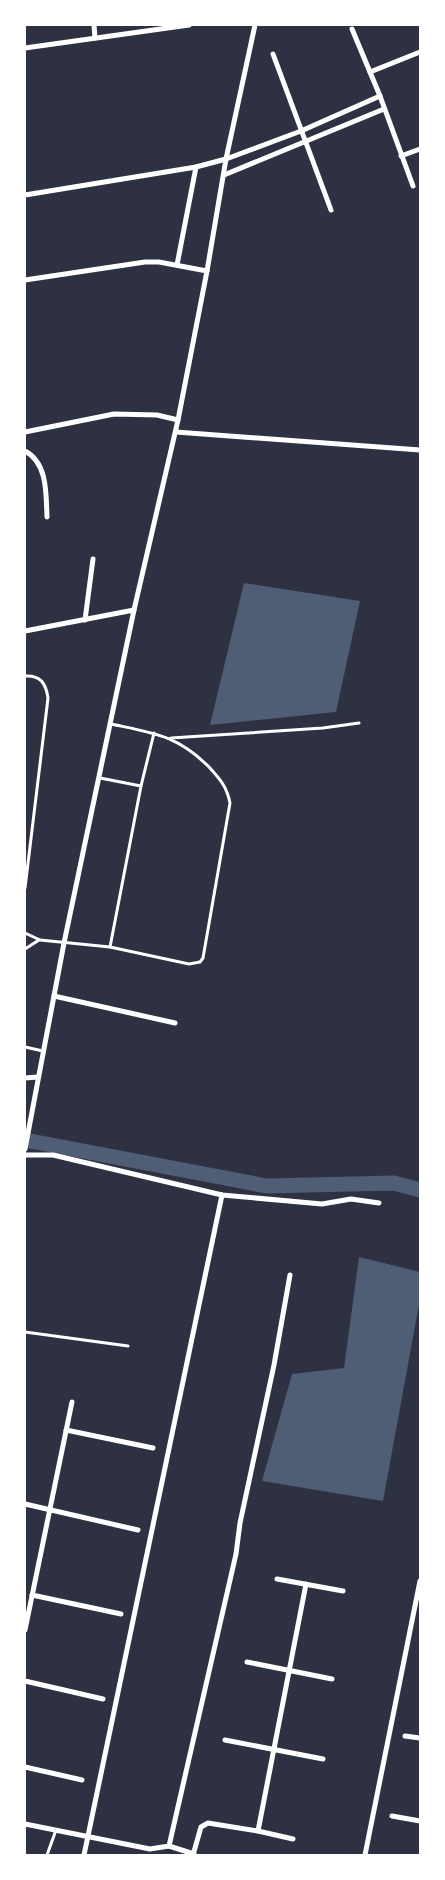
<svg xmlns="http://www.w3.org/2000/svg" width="445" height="1880" font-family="'Playfair Display',serif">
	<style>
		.water { fill: #4f5d75 }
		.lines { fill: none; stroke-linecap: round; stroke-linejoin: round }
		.canal { stroke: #4f5d75; stroke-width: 15 }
		.service { stroke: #fff; stroke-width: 3 }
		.minor { stroke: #fff; stroke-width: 5 }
	</style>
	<rect width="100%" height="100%" fill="#2d3142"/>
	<g class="water">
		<path d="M244 583 360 601 336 712 210 725Z"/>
		<path d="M359 1257 420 1272V1299L383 1501 262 1481 292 1374 344 1368Z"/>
	</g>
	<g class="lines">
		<path class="canal" d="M25 1140 267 1186 394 1183 420 1190"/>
		<g class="service">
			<path d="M25 676C41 675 46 684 48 698L25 888"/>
			<path d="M171 738 323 728 359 723"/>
			<path d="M100 778 141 786 110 947"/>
			<path d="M141 786 154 733"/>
			<path d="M25 933 40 940 110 947 189 964 200 962 203 958 230 803C227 787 220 779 209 767 177 735 153 733 111 724"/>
			<path d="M25 949 39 940"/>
			<path d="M25 1047 43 1051"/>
			<path d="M25 1332 128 1346"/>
			<path d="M47 1855 56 1830"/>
		</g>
		<g class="minor">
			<path d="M94 25 95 38"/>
			<path d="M352 29 380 96 413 186"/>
			<path d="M25 48 189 25"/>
			<path d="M273 54 331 210"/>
			<path d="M370 72 420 52"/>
			<path d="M401 156 420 149"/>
			<path d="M224 175 384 109"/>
			<path d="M25 195 196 167 226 159 301 131 380 96"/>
			<path d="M177 265 196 167"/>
			<path d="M25 280 145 262H159L207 271"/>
			<path d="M25 432 114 414 157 415 178 420"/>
			<path d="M176 432 420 450"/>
			<path d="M25 451C48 463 46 495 47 517"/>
			<path d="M85 620 93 559"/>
			<path d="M25 631 134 610"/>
			<path d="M54 996 175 1023"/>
			<path d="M25 1078 38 1077"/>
			<path d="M25 1149 64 943 134 610 178 420 207 271 226 159 255 25"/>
			<path d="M25 1155H53L222 1195 322 1204 351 1199 379 1203"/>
			<path d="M66 1430 153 1448"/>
			<path d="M25 1504 138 1530"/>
			<path d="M277 1579 343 1591"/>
			<path d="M32 1595 121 1614"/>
			<path d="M25 1630 72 1402"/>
			<path d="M247 1662 332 1679"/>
			<path d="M25 1681 103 1699"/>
			<path d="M405 1736 420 1738"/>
			<path d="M225 1740 323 1759"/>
			<path d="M25 1767 82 1780"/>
			<path d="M392 1816 420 1821"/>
			<path d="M25 1824 150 1849 169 1846 236 1554 240 1523 274 1365 290 1275"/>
			<path d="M258 1831 306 1584"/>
			<path d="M169 1846 194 1854"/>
			<path d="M84 1855 222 1195"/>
			<path d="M193 1855 201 1827 208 1823 258 1831 293 1839"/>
			<path d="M365 1855 420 1581"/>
		</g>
	</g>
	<rect width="445" height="1880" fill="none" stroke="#ffffff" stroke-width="52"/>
</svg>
